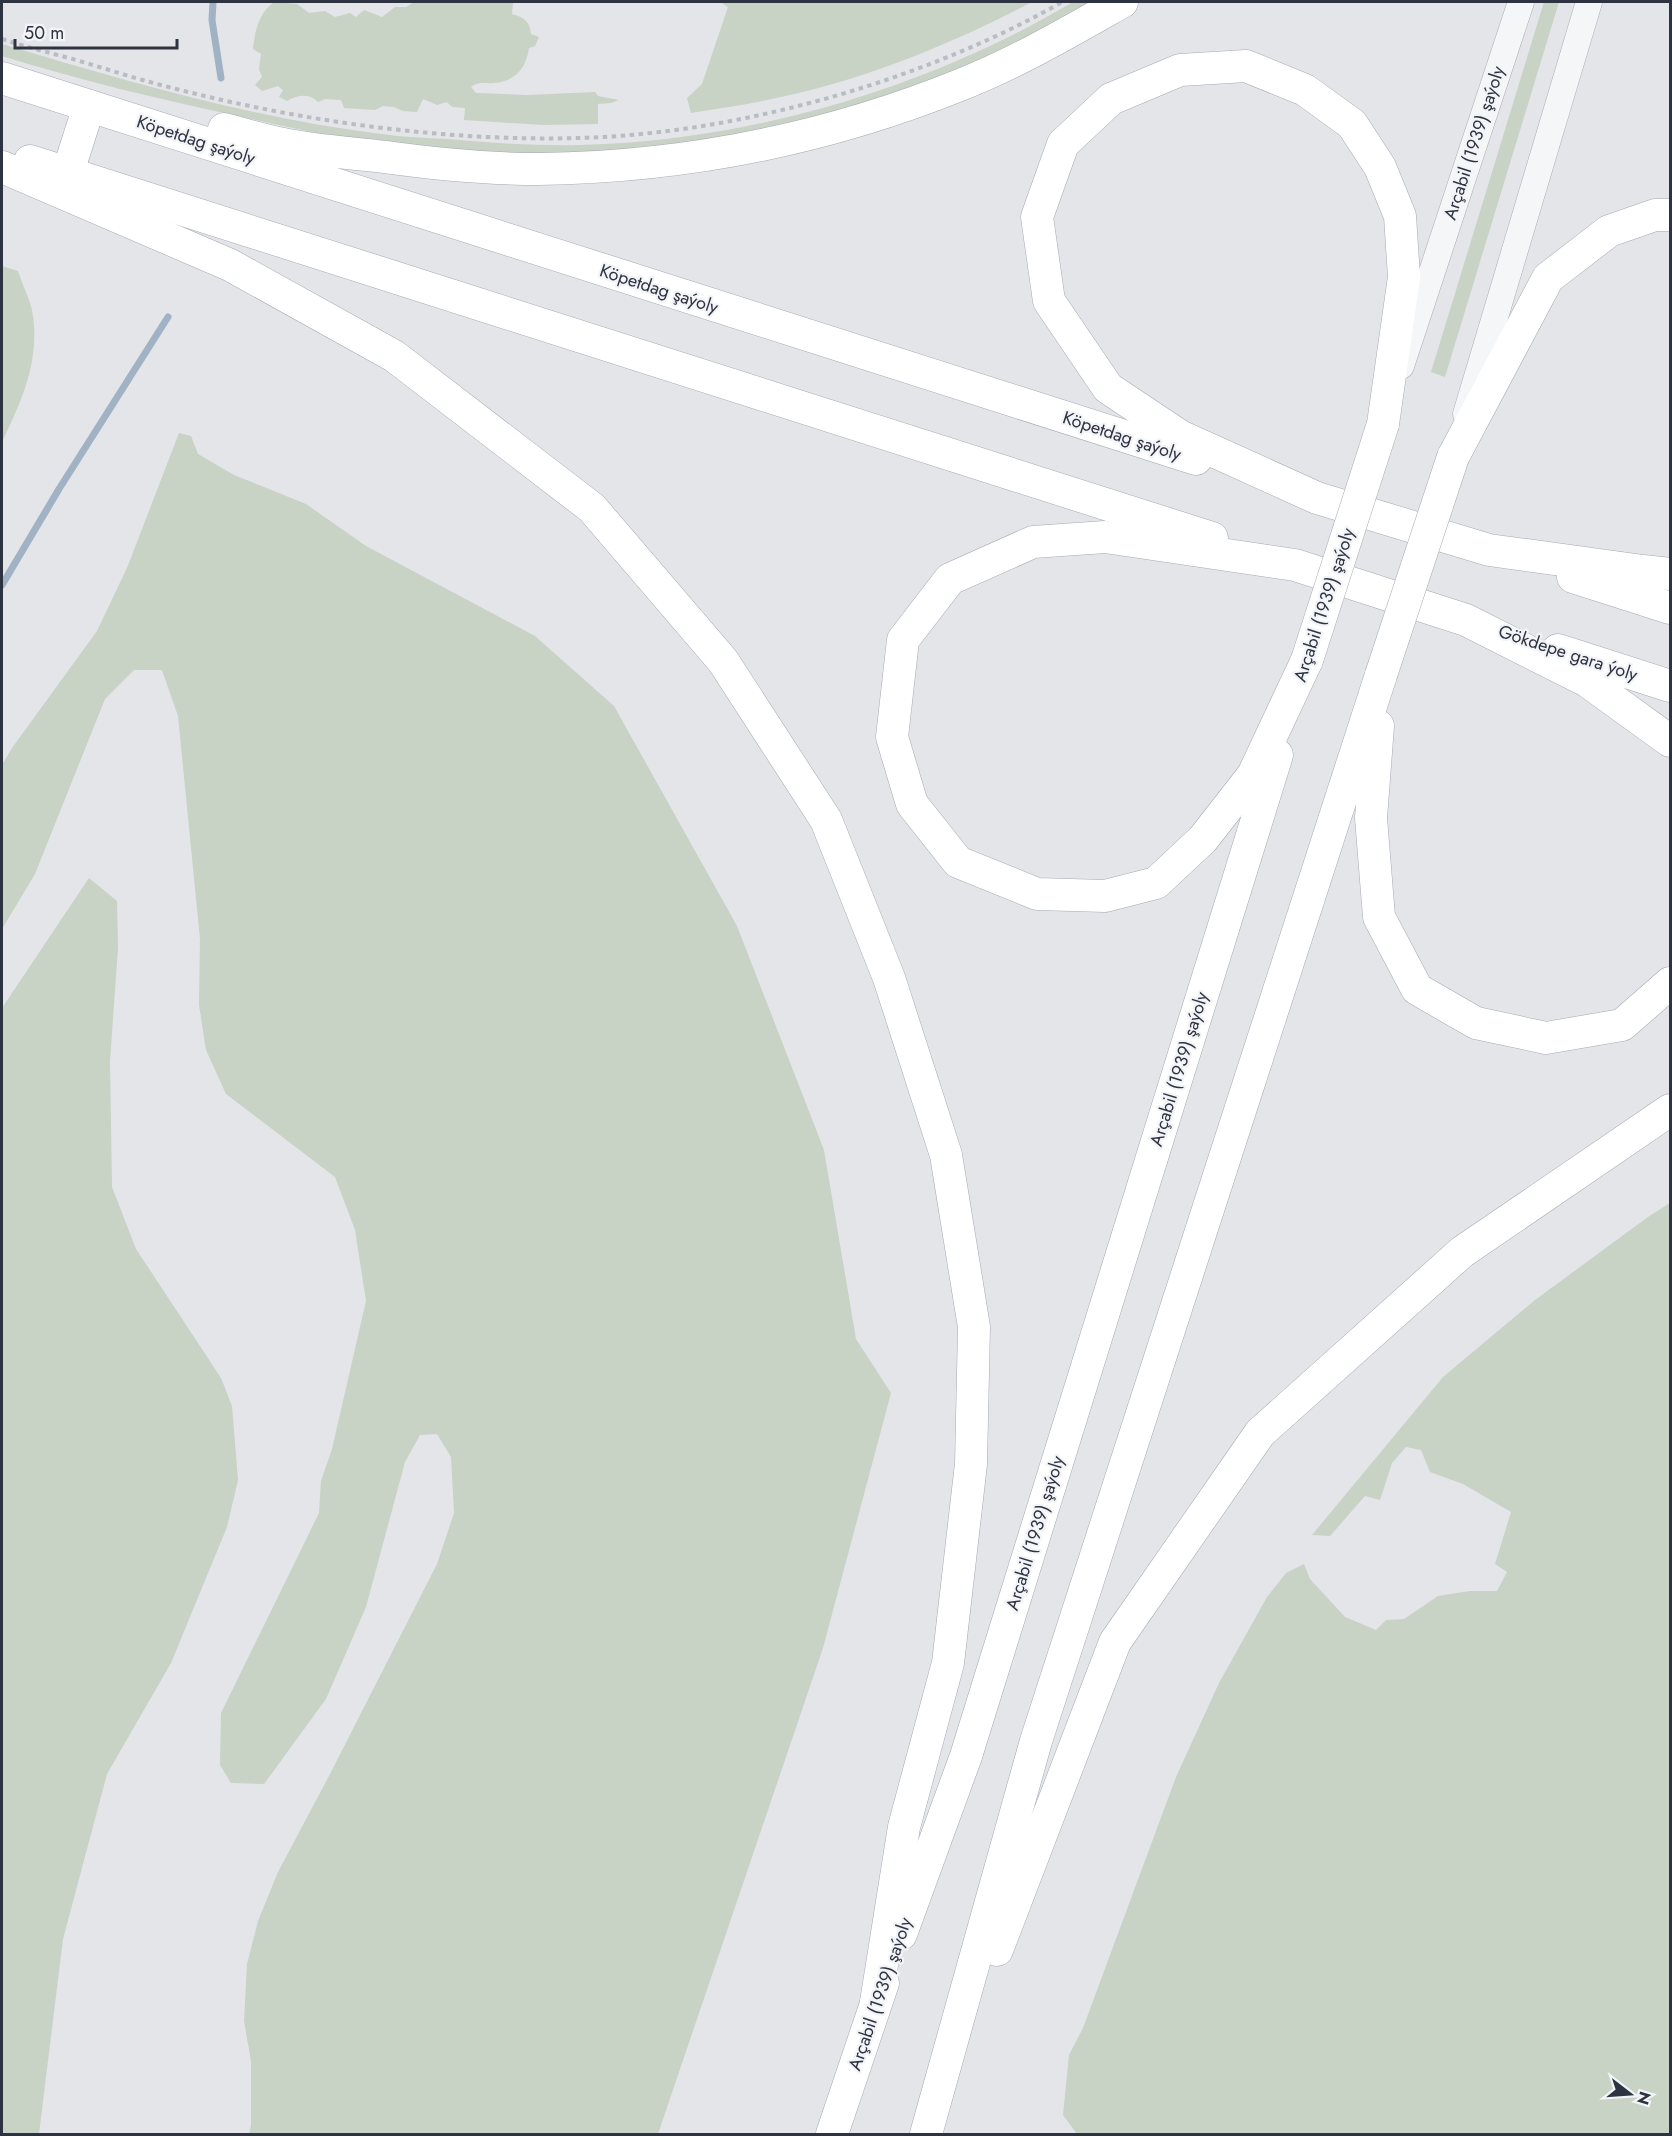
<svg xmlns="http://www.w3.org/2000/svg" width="1672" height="2136" font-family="Jost,sans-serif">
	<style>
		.green { fill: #c8d2c5 }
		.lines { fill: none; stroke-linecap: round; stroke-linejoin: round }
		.stream { stroke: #a2b2c5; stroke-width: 7 }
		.minor-casing { stroke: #a9acb3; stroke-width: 27 }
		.major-casing { stroke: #a4aab4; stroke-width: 33 }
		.path { stroke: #b9bcc1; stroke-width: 4; stroke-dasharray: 4.5 4.5; stroke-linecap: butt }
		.minor { stroke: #f5f6f8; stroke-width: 26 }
		.major { stroke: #fff; stroke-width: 32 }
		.major-bridge-casing { stroke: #a4aab4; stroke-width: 33; stroke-linecap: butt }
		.major-bridge { stroke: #fff; stroke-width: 32 }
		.labels { text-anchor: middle; stroke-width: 4.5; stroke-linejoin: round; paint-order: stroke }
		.street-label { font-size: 18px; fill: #2d3340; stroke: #f2f4f7 }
	</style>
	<rect width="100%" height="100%" fill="#e3e5e9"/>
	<g class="green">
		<path d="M274 2 297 4 309 13 325 11 335 17 350 13 356 17 364 10 382 17 395 7H406L414 2H513L512 14C523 17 530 21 531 34L539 37 535 46 529 48C526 68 516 81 494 83 485 84 479 81 471 87L476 93 527 95 595 92 598 96 619 100 611 103 598 104V124L544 125 464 120 465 108 452 107 447 102 437 105 423 99 417 112 403 111 394 107 383 106 375 110 344 108 341 100 325 99 318 102C309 93 297 95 287 101L279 97 283 90 278 86 262 91 255 85 262 77 259 69 261 54 253 49C255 30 259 13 274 2Z"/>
		<path d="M720 2H1032C953 43 869 78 781 97 751 104 721 108 691 113L687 98 702 84 728 7Z"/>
		<path d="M1073 2H1091C888 124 652 170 416 148 356 143 296 129 238 116 158 99 79 80 2 56V44C126 81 251 118 381 134 403 137 425 138 447 139 491 143 537 146 581 145 750 141 928 88 1073 2Z"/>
		<path d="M1544 2H1559L1445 377 1431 372Z"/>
		<path d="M2 266 18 271C22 284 29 297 32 310 41 359 22 400 2 442Z"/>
		<path d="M179 433 191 436 198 454 234 475 306 504 366 546 535 636 614 706 737 926 824 1150 856 1339 891 1393 823 1648 658 2134H249L251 2125V2061L244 2021 247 1964 258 1921 278 1872 330 1774 437 1564 454 1513 451 1457 437 1434 420 1435 405 1462 366 1607 326 1699 264 1784 231 1783 220 1765 221 1713 319 1513 321 1481 332 1449 366 1301 355 1230 335 1177 226 1094 206 1050 199 1005 200 939 178 716 162 670H134L105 699 35 874 2 929V765L12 748 97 631 127 568Z"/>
		<path d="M89 878 117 901 118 948 110 1061 112 1187 136 1249 221 1378 232 1406 238 1480 227 1527 171 1663 107 1774 63 1939 39 2134H2V1008Z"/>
		<path d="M1670 1203V2134H1077L1063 2115 1069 2055 1083 2028 1176 1777 1219 1683 1267 1597 1286 1573 1304 1564 1310 1579 1345 1617 1376 1630 1386 1620 1404 1619 1438 1596 1470 1591H1497L1507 1572 1495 1564 1511 1512 1463 1484 1430 1472 1421 1450 1406 1447 1392 1463 1380 1500 1365 1496 1330 1536 1312 1535 1443 1377 1535 1300 1648 1217Z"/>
	</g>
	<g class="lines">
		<g class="stream">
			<path d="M213 2 212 20 221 78"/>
			<path d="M2 585 59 489 168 317"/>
		</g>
		<g class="minor-casing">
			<g id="minor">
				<path d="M1401 366 1521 2"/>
				<path d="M1466 414 1589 2"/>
			</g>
		</g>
		<g class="major-casing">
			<g id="major">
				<path d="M2 78 1196 459"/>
				<path d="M224 129C244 134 263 140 283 144 316 151 352 153 385 157 436 164 488 169 539 169 684 167 826 139 960 85 1016 63 1069 32 1122 2"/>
				<path d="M30 161 1212 538"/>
				<path d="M2 167 230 265 394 356 592 508 723 661 826 820 889 978 946 1155 974 1327 971 1464 948 1663 904 1827 876 2002"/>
				<path d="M68 172 89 106"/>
				<path d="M1383 424 1404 277 1400 216 1380 167 1352 124 1305 90 1246 66 1180 70 1111 99 1063 144 1037 217 1049 301 1108 388 1180 436 1317 498 1489 550 1643 571 1670 574"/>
				<path d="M1453 457 1548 278 1609 231 1655 215H1670"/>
				<path d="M1573 577 1670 608"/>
				<path d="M1558 650 1670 686"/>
				<path d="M1307 660 1253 775 1203 839 1156 883 1105 896 1037 894 958 862 912 804 892 737 903 640 950 579 1033 542 1105 537 1295 565 1466 620 1587 681 1670 741"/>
				<path d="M1378 726 1371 818 1379 917 1417 989 1476 1023 1546 1038 1622 1025 1670 983"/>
				<path d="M901 1934 966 1756 1277 755"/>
				<path d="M997 1950 1115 1642 1260 1433 1462 1252 1670 1110"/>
				<path d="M832 2134 883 1983"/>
				<path d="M926 2134 1036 1741 1381 675"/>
			</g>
		</g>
		<path class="path" d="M2 39C26 47 51 53 76 60 97 66 118 73 139 79 278 118 434 142 579 138 683 135 788 113 886 80 947 59 1006 34 1062 2"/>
		<use href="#minor" class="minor"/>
		<use href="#major" class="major"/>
		<g class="major-bridge-casing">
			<g id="major-bridge">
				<path d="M1307 660 1383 424"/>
				<path d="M1381 675 1453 457"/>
			</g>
		</g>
		<use href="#major-bridge" class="major-bridge"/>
	</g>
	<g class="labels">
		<g class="street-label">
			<text transform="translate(196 140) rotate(18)" y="6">Köpetdag şaýoly</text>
			<text transform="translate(1474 143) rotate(-72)" y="6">Arçabil (1939) şaýoly</text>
			<text transform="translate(659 289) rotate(18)" y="6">Köpetdag şaýoly</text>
			<text transform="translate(1122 436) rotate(18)" y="6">Köpetdag şaýoly</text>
			<text transform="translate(1324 605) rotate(-72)" y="6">Arçabil (1939) şaýoly</text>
			<text transform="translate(1568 653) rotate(18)" y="6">Gökdepe gara ýoly</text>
			<text transform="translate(1179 1069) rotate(-73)" y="6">Arçabil (1939) şaýoly</text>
			<text transform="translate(1035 1533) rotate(-73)" y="6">Arçabil (1939) şaýoly</text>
			<text transform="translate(880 1994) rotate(-71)" y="6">Arçabil (1939) şaýoly</text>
		</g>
	</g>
	<rect width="1672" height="2136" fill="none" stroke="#2d3340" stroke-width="6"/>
	<g transform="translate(1630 2094) rotate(107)" stroke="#f2f4f7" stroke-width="4.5" paint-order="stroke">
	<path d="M0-4.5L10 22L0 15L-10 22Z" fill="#2d3340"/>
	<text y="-9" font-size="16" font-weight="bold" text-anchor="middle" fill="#2d3340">N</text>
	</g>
	<path d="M15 39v9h162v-9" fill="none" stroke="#2d3340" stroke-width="3"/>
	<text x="24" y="39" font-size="18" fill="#2d3340" stroke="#f2f4f7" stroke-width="4.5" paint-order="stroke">50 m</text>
</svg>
